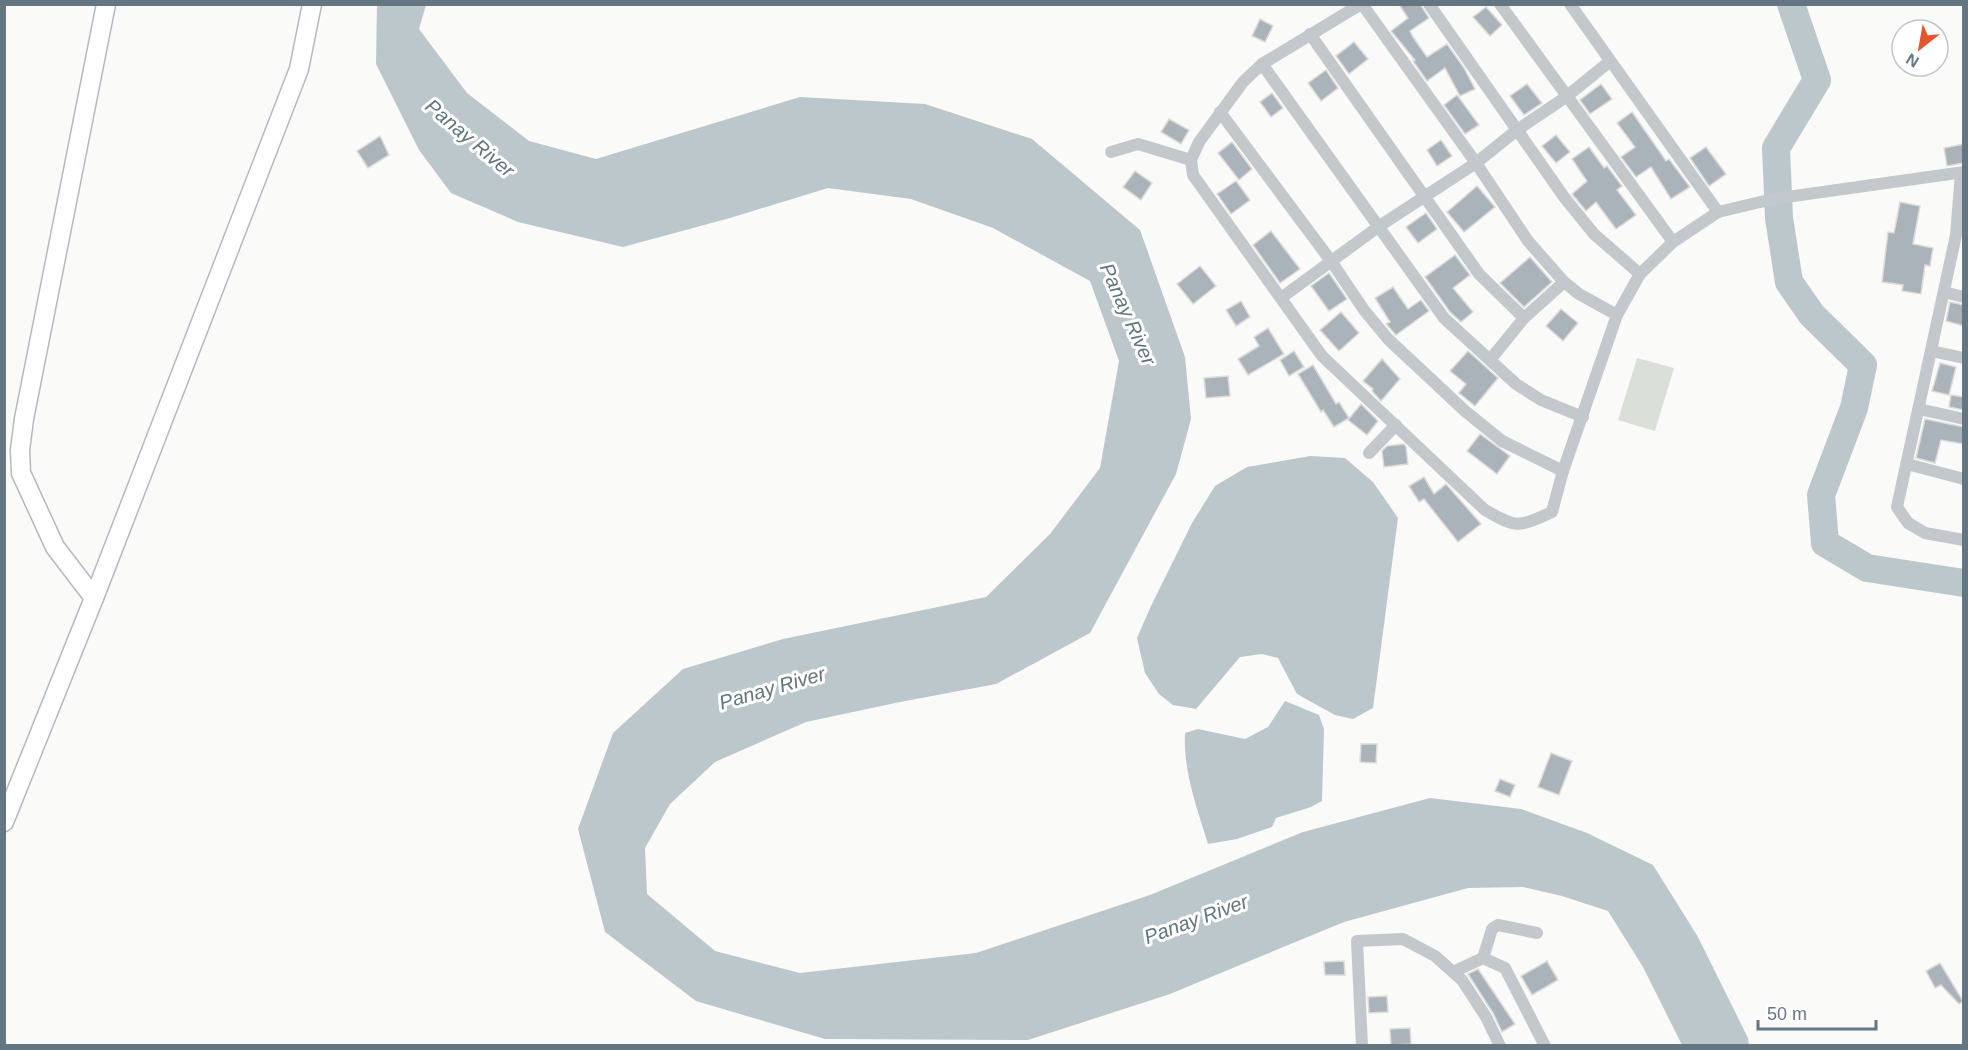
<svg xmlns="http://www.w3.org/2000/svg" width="1968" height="1050" font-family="Arial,sans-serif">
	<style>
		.green { fill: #dadfd7 }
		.water { fill: #bbc7cb }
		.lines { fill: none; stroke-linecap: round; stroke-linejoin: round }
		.river { stroke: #bbc7cb; stroke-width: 28 }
		.building { fill: #aab3b9; stroke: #dcdcda; stroke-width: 1.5 }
		.secondary-casing { stroke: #b3babf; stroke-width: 21 }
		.street { stroke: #c3c8cc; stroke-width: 12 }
		.secondary { stroke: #fff; stroke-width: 18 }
		.labels { text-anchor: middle; stroke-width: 6; stroke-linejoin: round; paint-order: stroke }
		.water-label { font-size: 20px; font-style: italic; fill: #60757c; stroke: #fff }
	</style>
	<rect width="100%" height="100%" fill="#fafaf8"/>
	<path class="green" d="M1637 358 1674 368 1655 431 1618 420Z"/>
	<g class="water">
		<path d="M377 5H426L419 29 467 93 529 141 596 159 800 97 925 104 1032 139 1140 230 1185 357 1191 419 1176 474 1090 633 996 684 900 702 806 722 715 762 670 804 645 848 647 894 715 951 800 973 976 953 1150 895 1303 832 1430 798 1521 809 1587 833 1653 865 1698 937 1748 1038 1749 1045H1682L1643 967 1608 911 1562 896 1523 887 1468 888 1344 922 1170 994 1028 1040 825 1039 696 1001 605 932 578 829 613 733 683 669 783 639 986 597 1050 534 1100 468 1119 361 1090 281 993 228 911 199 828 188 730 218 623 247 518 222 451 193 419 150 376 64Z"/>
		<path d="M1310 456 1345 458 1373 482 1398 518 1373 708 1353 719 1335 715 1297 694 1278 658 1262 654 1240 657 1196 709 1173 705 1159 694 1145 673 1137 638 1151 606 1192 523 1215 486 1247 467Z"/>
		<path d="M1285 701 1319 715 1324 729 1322 801 1311 807 1276 818 1272 827 1237 839 1208 844C1197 808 1183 771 1185 733L1198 729 1245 739 1268 727Z"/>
	</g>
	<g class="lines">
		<path class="river" d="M1791 4 1817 80 1776 148 1779 218 1789 282 1812 315 1863 365 1854 408 1821 495 1825 543 1867 568 1964 583"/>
	</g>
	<g class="building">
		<path d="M1399 4H1420L1429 18 1410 31 1413 37 1427 57 1447 44 1464 68 1475 89 1460 96 1445 68 1427 81 1413 61 1415 60 1391 31 1408 18Z"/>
		<path d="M1486 7 1502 25 1490 36 1473 17Z"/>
		<path d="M1260 19 1273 26 1265 42 1252 36Z"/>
		<path d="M1354 42 1368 59 1349 74 1336 56Z"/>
		<path d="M1326 70 1338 88 1321 101 1308 83Z"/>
		<path d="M1527 84 1542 103 1524 115 1510 96Z"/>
		<path d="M1601 84 1612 99 1590 114 1580 100Z"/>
		<path d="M1272 93 1283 108 1271 117 1260 102Z"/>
		<path d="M1457 95 1479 125 1465 134 1444 105Z"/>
		<path d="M1632 112 1666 161 1669 159 1690 187 1671 199 1651 167 1636 177 1621 157 1635 147 1617 123Z"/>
		<path d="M1169 119 1189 130 1181 144 1161 132Z"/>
		<path d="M1556 135 1570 152 1556 163 1542 146Z"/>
		<path d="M380 136 389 155 368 168 357 151Z"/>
		<path d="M1441 140 1452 156 1437 166 1427 150Z"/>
		<path d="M1232 142 1252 169 1239 180 1218 153Z"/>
		<path d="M1964 144V163L1947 166 1944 148Z"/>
		<path d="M1589 147 1604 168 1607 166 1622 186 1617 190 1636 215 1616 229 1596 202 1586 211 1572 194 1587 181 1572 159Z"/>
		<path d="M1706 147 1726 174 1709 186 1690 158Z"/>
		<path d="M1135 171 1152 183 1141 200 1123 187Z"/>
		<path d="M1236 181 1250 200 1231 214 1217 194Z"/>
		<path d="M1477 186 1495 207 1464 232 1447 212Z"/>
		<path d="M1900 202 1920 206 1913 244 1933 248 1930 266 1925 265 1921 294 1902 291 1903 285 1882 282 1888 232 1894 233Z"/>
		<path d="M1426 213 1437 229 1418 243 1406 227Z"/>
		<path d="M1271 231 1300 269 1280 283 1253 245Z"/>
		<path d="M1455 255 1470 275 1453 288 1473 312 1461 322 1450 312 1425 277Z"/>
		<path d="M1530 257 1552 282 1524 307 1500 283Z"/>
		<path d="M1200 266 1216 286 1193 304 1177 284Z"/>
		<path d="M1329 273 1347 299 1329 311 1311 286Z"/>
		<path d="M1393 287 1408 309 1421 300 1429 311 1396 335 1386 324 1390 322 1375 298Z"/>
		<path d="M1241 301 1250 317 1236 326 1226 310Z"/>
		<path d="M1950 302 1964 305V326L1946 321Z"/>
		<path d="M1561 309 1578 323 1563 341 1546 326Z"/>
		<path d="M1341 312 1359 333 1339 351 1320 330Z"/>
		<path d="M1268 328 1284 354 1248 375 1238 359 1259 346 1254 337Z"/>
		<path d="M1294 351 1304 367 1289 376 1280 360Z"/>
		<path d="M1468 351 1498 378 1475 406 1459 393 1466 384 1450 371Z"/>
		<path d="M1382 359 1400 379 1381 401 1372 391 1373 389 1363 381Z"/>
		<path d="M1940 363 1956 367 1949 395 1932 391Z"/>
		<path d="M1313 365 1336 404 1339 402 1349 418 1334 427 1323 410 1321 412 1298 374Z"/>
		<path d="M1228 376 1230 396 1206 398 1204 378Z"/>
		<path d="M1951 395 1964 397V410L1949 407Z"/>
		<path d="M1361 404 1378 421 1367 435 1348 420Z"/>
		<path d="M1925 419 1964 427V444L1941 440 1935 463 1916 458Z"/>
		<path d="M1480 434 1510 456 1497 474 1467 451Z"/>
		<path d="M1404 444 1406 447 1408 464 1384 467 1382 451 1387 446Z"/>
		<path d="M1424 477 1434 494 1446 484 1481 524 1458 542 1424 499 1419 502 1409 486Z"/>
		<path d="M1361 744H1377L1376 763 1360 762Z"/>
		<path d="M1551 753 1572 761 1559 795 1538 787Z"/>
		<path d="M1500 779 1515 785 1510 797 1495 791Z"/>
		<path d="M1344 961 1345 975H1325L1324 962Z"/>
		<path d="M1547 961 1558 980 1532 995 1521 976Z"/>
		<path d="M1940 963 1963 1001 1959 1004 1941 985 1935 988 1926 971Z"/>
		<path d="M1478 969 1515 1024 1502 1032 1493 1013 1468 974Z"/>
		<path d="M1387 996 1388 1012 1369 1013 1368 997Z"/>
		<path d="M1410 1028 1411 1044 1391 1045 1390 1029Z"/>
	</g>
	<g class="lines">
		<g class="secondary-casing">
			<g id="secondary">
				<path d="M94 598 55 547 21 473 20 450 24 419 106 4"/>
				<path d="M4 822 94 598 299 69 312 4"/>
			</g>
		</g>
		<g class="street">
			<path d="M1361 4 1262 64 1243 82 1199 142 1191 160 1193 175 1322 356 1485 510C1518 529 1518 527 1552 512L1563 471 1617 315 1640 274 1673 242 1718 212 1773 199 1964 172"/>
			<path d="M1362 4 1476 163 1528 241 1564 282 1579 294 1617 315"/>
			<path d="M1429 4 1564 197 1594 234 1640 274"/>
			<path d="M1500 4 1673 242"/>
			<path d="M1570 4 1718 212"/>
			<path d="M1310 34 1479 274 1524 318"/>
			<path d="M1262 64 1444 318 1516 384 1541 400 1583 417"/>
			<path d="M1220 112 1331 261 1364 310 1388 339 1465 411 1502 441 1563 471"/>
			<path d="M1111 152 1138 144 1191 160"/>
			<path d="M1961 173 1956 235 1897 507 1908 523 1925 533 1964 540"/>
			<path d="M1944 292 1964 297"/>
			<path d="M1281 298 1378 227 1476 163 1517 130 1566 97 1609 62"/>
			<path d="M1931 351 1964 358"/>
			<path d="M1490 360 1524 318 1564 282"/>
			<path d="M1919 409 1964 419"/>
			<path d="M1369 453 1396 425"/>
			<path d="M1907 464 1964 479"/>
			<path d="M1483 958 1492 929 1498 925 1537 933"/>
			<path d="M1453 972 1483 958 1505 968 1545 1046"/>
			<path d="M1362 1046 1357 941 1403 939 1435 956 1462 980 1486 1017 1500 1046"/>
		</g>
		<use href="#secondary" class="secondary"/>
	</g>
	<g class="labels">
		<g class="water-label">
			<text transform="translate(470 138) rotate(40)" y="7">Panay River</text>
			<text transform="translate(1128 314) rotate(66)" y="7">Panay River</text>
			<text transform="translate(772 688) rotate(-16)" y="7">Panay River</text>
			<text transform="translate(1196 919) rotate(-20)" y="7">Panay River</text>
		</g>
	</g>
	<rect width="1968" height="1050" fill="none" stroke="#657683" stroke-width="12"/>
	<g transform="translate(1920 48) rotate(211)"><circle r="28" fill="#ffffff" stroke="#c1c8cd" stroke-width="1.5"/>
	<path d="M0-4.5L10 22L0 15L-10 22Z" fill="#e4572e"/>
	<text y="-9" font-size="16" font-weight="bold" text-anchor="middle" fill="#657683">N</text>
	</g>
	<path d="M1758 1020v9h118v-9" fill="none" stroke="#657683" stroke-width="3"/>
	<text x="1767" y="1020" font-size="18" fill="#657683" stroke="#ffffff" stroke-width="4.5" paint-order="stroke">50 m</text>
</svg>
